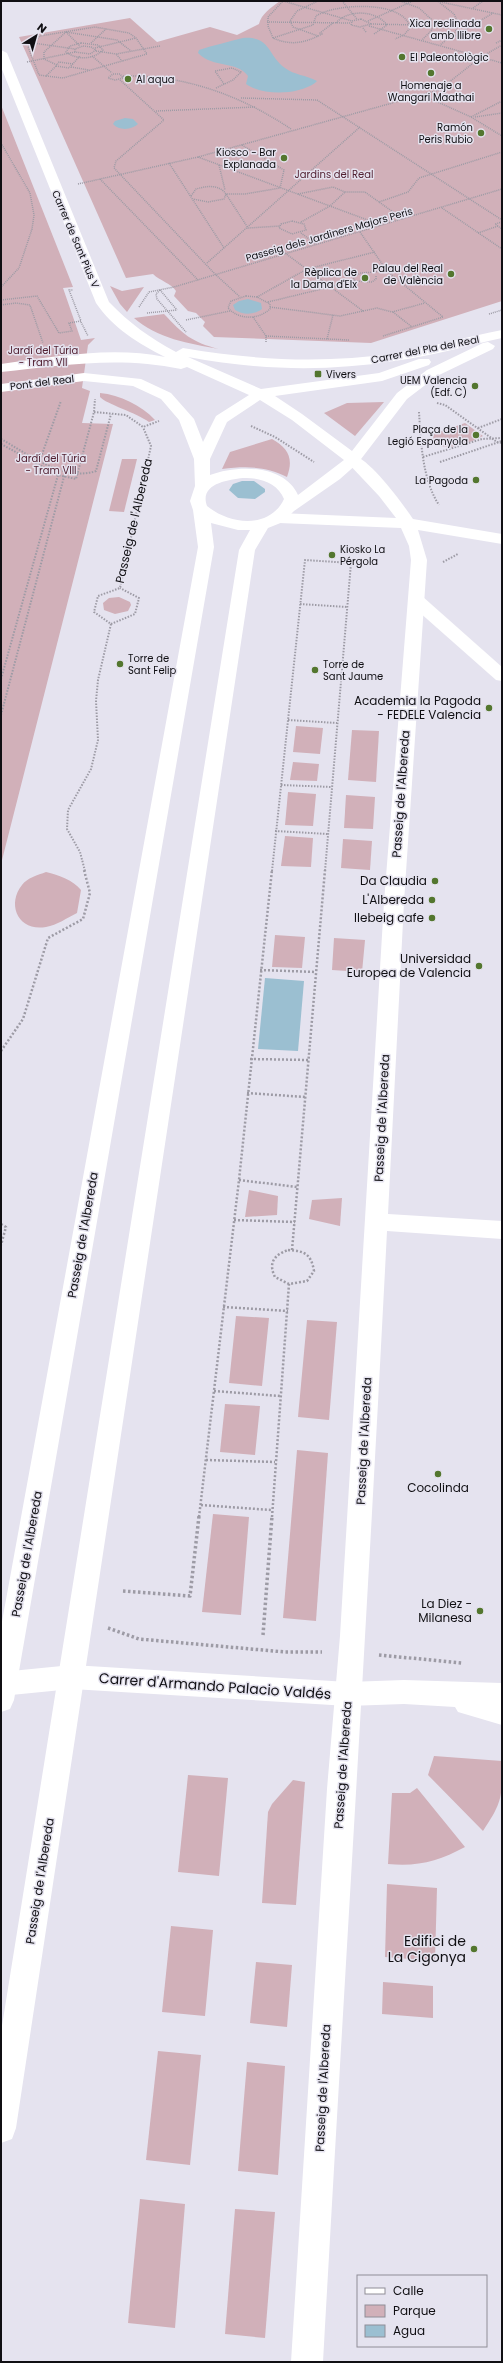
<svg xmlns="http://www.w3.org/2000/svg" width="503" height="2363" font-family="Poppins,sans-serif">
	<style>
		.green { fill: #d1b0b9 }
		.water { fill: #9bbfd1 }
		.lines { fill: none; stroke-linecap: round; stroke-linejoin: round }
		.path-far3 { stroke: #9d9ba5; stroke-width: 1.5; stroke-dasharray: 1 1; stroke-linecap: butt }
		.path-far2 { stroke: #9d9ba5; stroke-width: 2; stroke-dasharray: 1.5 1.5; stroke-linecap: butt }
		.path-far1 { stroke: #9d9ba5; stroke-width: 2.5; stroke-dasharray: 2 2; stroke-linecap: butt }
		.path { stroke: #9d9ba5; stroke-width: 3.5; stroke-dasharray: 2.5 2.5; stroke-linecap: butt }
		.street { fill: #fff; fill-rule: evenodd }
		.secondary { fill: #fff; fill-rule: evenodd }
		.primary { fill: #fff; fill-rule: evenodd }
		.poi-dot { fill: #53762e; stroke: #e5e3ef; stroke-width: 1.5 }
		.labels { text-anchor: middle; stroke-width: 3; stroke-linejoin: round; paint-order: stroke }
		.far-poi-label { font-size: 10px; fill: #100f13; stroke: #e5e3ef; text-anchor: end }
		.far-park-label { font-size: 10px; fill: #532233; stroke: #e5e3ef }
		.far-street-label { font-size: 10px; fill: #100f13; stroke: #e5e3ef }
		.street-label { font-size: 12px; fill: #100f13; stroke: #e5e3ef }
		.poi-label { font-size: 12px; fill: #100f13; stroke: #e5e3ef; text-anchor: end }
		.near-street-label { font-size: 14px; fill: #100f13; stroke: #e5e3ef }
		.near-poi-label { font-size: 14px; fill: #100f13; stroke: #e5e3ef; text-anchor: end }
	</style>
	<rect width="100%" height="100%" fill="#e5e3ef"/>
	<g class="green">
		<path d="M280 1H502V301L371 343 214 337 203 326 205 322 196 313 188 311 174 296 176 291C171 283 160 281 153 274L126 278 19 37 130 18 157 42 210 27 237 35 259 24C261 14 272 7 280 1Z"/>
		<path d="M1 105 73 287 63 288 81 340 95 338 88 345 82 388 90 391 82 423 113 424 1 864Z"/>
		<path d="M110 286 122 291 144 287 127 312 120 304Z"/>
		<path d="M164 314C183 334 191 342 219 349 190 344 156 338 134 318Z"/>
		<path d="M100 393C120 395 141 405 155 420L149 422C137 413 106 404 100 397Z"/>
		<path d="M384 402 355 436 324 413 347 403Z"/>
		<path d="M465 423 483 436C470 443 447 452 434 443L433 435 436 433Z"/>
		<path d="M272 439C288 448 294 458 287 477 265 466 246 466 222 469L230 452Z"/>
		<path d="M122 459H137L124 512 109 511Z"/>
		<path d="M119 597 130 602 131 605 128 611 115 614 104 610 103 603 109 598Z"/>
		<path d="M296 726 323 728 320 754 293 752Z"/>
		<path d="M352 730 379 731 376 782 348 780Z"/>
		<path d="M293 762 319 764 317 781 290 780Z"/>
		<path d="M288 792 316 794 313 826 285 825Z"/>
		<path d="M346 795 375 797 373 829 344 828Z"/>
		<path d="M285 836 313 838 311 867 281 866Z"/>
		<path d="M343 839 372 841 370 870 341 868Z"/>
		<path d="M46 872C59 875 73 880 81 890L77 913C67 918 57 925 46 927 19 932 6 905 22 885 27 878 38 875 46 872Z"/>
		<path d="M275 935 305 937 302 968 272 967Z"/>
		<path d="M334 938 365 940 362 972 332 970Z"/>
		<path d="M249 1190 278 1196 277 1215 245 1217Z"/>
		<path d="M342 1198 340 1226 309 1219 312 1200Z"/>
		<path d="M236 1316 269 1318 262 1386 229 1383Z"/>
		<path d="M307 1320 337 1322 329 1420 298 1417Z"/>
		<path d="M225 1404 260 1406 255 1455 220 1452Z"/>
		<path d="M297 1450 328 1453 316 1621 283 1618Z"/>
		<path d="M213 1514 249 1517 241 1615 202 1612Z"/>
		<path d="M434 1756 502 1761C502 1797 503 1801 483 1831L428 1775Z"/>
		<path d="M188 1775 228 1778 219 1876 178 1872Z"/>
		<path d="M293 1780 305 1782 296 1905 262 1903 268 1812 272 1804Z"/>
		<path d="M417 1788 465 1847C439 1861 418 1867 388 1864L392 1793H410Z"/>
		<path d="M387 1884 437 1888 435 1961 385 1957Z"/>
		<path d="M171 1926 213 1930 205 2016 162 2012Z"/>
		<path d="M256 1962 292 1965 287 2027 250 2023Z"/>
		<path d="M383 1982 433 1986V2018L382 2014Z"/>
		<path d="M158 2051 201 2055 190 2165 146 2160Z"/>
		<path d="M247 2062 285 2066 278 2175 238 2171Z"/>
		<path d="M140 2199 185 2204 175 2328 128 2323Z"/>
		<path d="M235 2209 275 2212 265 2338 225 2334Z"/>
	</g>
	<g class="water">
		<path d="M243 38C271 36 267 55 285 68 294 75 306 75 317 81L315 83C298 95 263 96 246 84L248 76C236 60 214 69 198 53L199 50C214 45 228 42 243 38Z"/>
		<path d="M125 118 133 119 138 124C132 130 119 131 113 124L115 121Z"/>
		<path d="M248 299 261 303 262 309C254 315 243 315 235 310L233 305 239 301Z"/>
		<path d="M242 481H254L265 489V492L255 499 238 498 229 490 233 484Z"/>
		<path d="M265 978 304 981 298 1051 258 1049Z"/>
	</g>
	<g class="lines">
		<g class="path-far3">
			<path d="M283 1 352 21"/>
			<path d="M318 1 297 11 290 21 293 27 318 36"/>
			<path d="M342 1 357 19"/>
			<path d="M400 1 419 8 431 19 432 30 422 40"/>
			<path d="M436 1 502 15"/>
			<path d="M440 3 454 14 459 24 454 34 440 45"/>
			<path d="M473 8 483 1"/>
			<path d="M361 19 371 24 360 27 351 25 352 21Z"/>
			<path d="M368 21 413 1"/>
			<path d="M267 22 351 23"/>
			<path d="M333 23 320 33 322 34C305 43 291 46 273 38L313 25 316 16C336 3 405 0 410 28L404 35 395 39"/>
			<path d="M336 23C348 9 376 10 387 25L374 34"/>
			<path d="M371 24 459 26"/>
			<path d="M369 26 502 63"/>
			<path d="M363 28 366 32"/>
			<path d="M66 32 80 46"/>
			<path d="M455 36 493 13"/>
			<path d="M273 38 268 26V17L283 1"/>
			<path d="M33 43 75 49"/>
			<path d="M81 43 98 45 103 50C93 60 77 60 66 52L70 46Z"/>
			<path d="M91 43 106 29"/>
			<path d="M496 43 502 40"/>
			<path d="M83 46 91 47 96 50 90 54 75 52V49Z"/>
			<path d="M95 48 136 38"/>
			<path d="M96 51 116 54 160 46"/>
			<path d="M92 56 112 73"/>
			<path d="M27 62 75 52"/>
			<path d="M73 64 59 62 57 65 44 59V52L66 32 117 40 131 51"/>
			<path d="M56 66 46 76 39 75 28 47 40 36 95 27 129 33 136 38 147 54 122 61"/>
			<path d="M56 66 69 68 80 56"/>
			<path d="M71 67 89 70"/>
			<path d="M113 74H120L123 78 115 80 108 78Z"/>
			<path d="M46 76 63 78 122 61 116 54"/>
			<path d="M123 76C183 74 242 96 291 129"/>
			<path d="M120 80 164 120 116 161 114 168 215 274 240 297"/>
			<path d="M216 88 233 80 241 72 232 68 215 71 224 84"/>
			<path d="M422 95 471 117 502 136"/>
			<path d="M241 98 317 100 502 220"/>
			<path d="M156 111 256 107"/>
			<path d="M471 117 502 101"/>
			<path d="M475 117 502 113"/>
			<path d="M1 143 30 193 34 215 32 229 19 268 1 287"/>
			<path d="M242 145 284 170 280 188 245 194H226L248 228 280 226"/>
			<path d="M198 157 381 225"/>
			<path d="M169 163 224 248"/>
			<path d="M219 165 225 190"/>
			<path d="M100 179 198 280"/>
			<path d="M78 184 198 157 439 90 481 57 502 45"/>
			<path d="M298 194 333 187 345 192"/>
			<path d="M191 196 196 189C206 186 219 184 226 194L224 199 208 202 193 199"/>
			<path d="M442 208 502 249"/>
			<path d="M403 219 379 202 408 192 419 178 502 152"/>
			<path d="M292 221 304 224 306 230 292 234 279 228 281 224Z"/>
			<path d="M301 222 330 206 345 192H365L379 202"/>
			<path d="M502 222 495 224 502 229"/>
			<path d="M360 232 387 271 443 317 383 336"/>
			<path d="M301 233 316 244"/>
			<path d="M478 233 498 226"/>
			<path d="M207 263 360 127"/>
			<path d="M355 281 372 282 376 279V275"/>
			<path d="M160 290 156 294 157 299 186 332"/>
			<path d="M160 290 177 310"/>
			<path d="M246 296 257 297 270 304V309C258 320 239 320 228 308L231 301Z"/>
			<path d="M257 297 307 269 375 252"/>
			<path d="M1 300 37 296 59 333 72 331 69 323 81 321 69 290H73"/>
			<path d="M268 302 355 281 353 277 361 273 387 271"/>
			<path d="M1 305 16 303 30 305 43 343"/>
			<path d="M139 307 149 292 174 287 502 189"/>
			<path d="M270 307 340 316 363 311 285 253"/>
			<path d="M363 311 377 308 392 312 425 303"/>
			<path d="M393 312 412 327"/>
			<path d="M147 313 177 310"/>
			<path d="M489 314 502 310"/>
			<path d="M253 317 266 336V343"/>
			<path d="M186 320 230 311"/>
			<path d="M81 322 88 336"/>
			<path d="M266 336 349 340"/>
			<path d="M327 339 333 315"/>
		</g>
		<g class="path-far2">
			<path d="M437 403 445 405 497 442 502 443"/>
			<path d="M94 412 126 415 143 427 159 421"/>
			<path d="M419 412C421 442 422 479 439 505"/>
			<path d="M251 426 275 437 314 462"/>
			<path d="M478 428 502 419"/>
			<path d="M1 439C28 454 64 482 96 471L111 414"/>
			<path d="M1 444 36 463"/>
			<path d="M423 457 482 439 502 438"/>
			<path d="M440 462 502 441"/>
			<path d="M58 475 36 463 40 460 61 401"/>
			<path d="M443 562 458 554"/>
			<path d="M300 604 347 607"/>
			<path d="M111 624 135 614 139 598 120 588"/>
			<path d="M1 679 58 475 76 479 94 412 95 399"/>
			<path d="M1 715 65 473"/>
			<path d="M288 720 337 723"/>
			<path d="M281 785 332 787"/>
			<path d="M275 831 328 834"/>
			<path d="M85 871 80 852 67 829 68 810 91 769 98 740 96 701 98 680 111 624 94 612 98 596 120 588 151 446 143 427"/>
			<path d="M272 871 305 560 351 563 325 871"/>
		</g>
		<g class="path-far1">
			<path d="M260 970 316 972"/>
			<path d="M1 1051 23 1019 48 938 83 919 90 893 84 870"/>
			<path d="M250 1059 309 1060"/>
			<path d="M247 1093 305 1097"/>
			<path d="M239 1180 297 1187"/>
			<path d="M234 1220 295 1222"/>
			<path d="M1 1224 6 1227 1 1245"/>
			<path d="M288 1250C305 1251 311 1254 314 1271L307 1281 289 1284 275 1277C268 1263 274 1255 288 1250Z"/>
			<path d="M292 1250 325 870"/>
			<path d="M223 1307 288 1311"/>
			<path d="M214 1391 280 1396"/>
			<path d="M206 1460 275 1462"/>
			<path d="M201 1505 271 1510"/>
			<path d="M199 1517 239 1180 272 870"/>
			<path d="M272 1517 289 1284"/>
		</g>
		<g class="path">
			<path d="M123 1591 190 1596 199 1516"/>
			<path d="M108 1628 139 1639 285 1652H322"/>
			<path d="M263 1635 272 1516"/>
			<path d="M379 1655 462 1663"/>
		</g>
		<path class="street" d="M353 455C370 459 403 504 413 519L502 534V544L418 530 427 560 404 902 388 1214 502 1221V1239L387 1231C368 1608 344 1985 323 2362H291L327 1789 340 1636 384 902 411 560 409 546 401 528 279 523 273 521 271 518 273 515 279 513 396 518 379 496 345 460Z"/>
		<g class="secondary">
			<path d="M416 595 422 596 502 667V681L496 680 410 604 408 600 410 596Z"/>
			<path d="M72 1665 348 1682 404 1680 502 1683V1725L458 1712 455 1707 404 1704 348 1706 72 1689 1 1696V1672Z"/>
		</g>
		<path class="primary" d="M1 50 7 53 109 302C129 323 150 338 176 352L183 348C253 360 324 364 395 353 431 347 466 337 502 330V338C466 346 431 356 394 361 326 372 256 370 188 357L261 389 379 373 419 359H429L431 362 429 365 382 381 275 396 302 414 352 451 397 393 427 370 483 343 488 342 495 346 493 349 437 376 407 399 358 463 340 479 294 511 283 522 268 528 255 550 16 2128 12 2139 1 2143V2032L239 550 250 530H238L211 523 214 547 14 1700 10 1709 1 1712V1627L198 547 193 510 190 501 195 486 194 459 179 420 161 399 133 386 84 381 1 392V384L84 373 141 379 171 393 194 419 203 442 216 416 249 395 187 367 181 369C120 356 62 365 1 372V364C54 357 111 346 165 357 139 344 113 328 96 303L1 67ZM260 400 292 420 344 460 298 495C284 464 237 465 210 475V459L227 422ZM243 478C259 477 278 483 284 499 270 529 230 525 207 506 199 484 227 480 243 478Z"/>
	</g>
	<g class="poi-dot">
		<circle cx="489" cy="29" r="4"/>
		<circle cx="402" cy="57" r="4"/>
		<circle cx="431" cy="73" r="4"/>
		<circle cx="128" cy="79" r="4"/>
		<circle cx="481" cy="133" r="4"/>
		<circle cx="284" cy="158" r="4"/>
		<circle cx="451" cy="274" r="4"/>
		<circle cx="365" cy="278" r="4"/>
		<rect x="314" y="370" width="8" height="8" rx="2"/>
		<circle cx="475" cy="386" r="4"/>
		<circle cx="476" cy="435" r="4"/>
		<circle cx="476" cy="480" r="4"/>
		<circle cx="332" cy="555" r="4"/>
		<circle cx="120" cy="664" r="4"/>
		<circle cx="315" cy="670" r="4"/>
		<circle cx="489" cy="708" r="4"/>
		<circle cx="435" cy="881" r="4"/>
		<circle cx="432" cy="900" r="4"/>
		<circle cx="432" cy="918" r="4"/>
		<circle cx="479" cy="966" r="4"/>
		<circle cx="438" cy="1474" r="4"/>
		<circle cx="480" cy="1611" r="4"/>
		<circle cx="474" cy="1949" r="4"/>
	</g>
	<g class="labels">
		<g class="far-poi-label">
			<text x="481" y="27">Xica reclinada<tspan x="481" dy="12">amb llibre</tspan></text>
			<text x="410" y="61" text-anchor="start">El Paleontològic</text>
			<text x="136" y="83" text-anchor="start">Al aqua</text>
			<text x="431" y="89" text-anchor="middle">Homenaje a<tspan x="431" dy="12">Wangari Maathai</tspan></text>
			<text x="473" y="131">Ramón<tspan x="473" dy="12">Peris Rubio</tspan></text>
			<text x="276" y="156">Kiosco - Bar<tspan x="276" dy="12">Explanada</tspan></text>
			<text x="443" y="272">Palau del Real<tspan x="443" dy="12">de València</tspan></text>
			<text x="357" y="276">Rèplica de<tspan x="357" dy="12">la Dama d'Elx</tspan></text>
			<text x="326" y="378" text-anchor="start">Vivers</text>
			<text x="467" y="384">UEM Valencia<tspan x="467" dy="12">(Edf. C)</tspan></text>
			<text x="468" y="433">Plaça de la<tspan x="468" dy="12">Legió Espanyola</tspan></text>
			<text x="468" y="484">La Pagoda</text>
			<text x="340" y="553" text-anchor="start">Kiosko La<tspan x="340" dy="12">Pérgola</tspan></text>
			<text x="128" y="662" text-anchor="start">Torre de<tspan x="128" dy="12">Sant Felip</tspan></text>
			<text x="323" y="668" text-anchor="start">Torre de<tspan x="323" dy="12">Sant Jaume</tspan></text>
		</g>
		<g class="far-park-label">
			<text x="334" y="178">Jardins del Real</text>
			<text x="43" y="354">Jardí del Túria<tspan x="43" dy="12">- Tram VII</tspan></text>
			<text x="51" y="462">Jardí del Túria<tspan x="51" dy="12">- Tram VIII</tspan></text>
		</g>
		<g class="far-street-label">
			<text transform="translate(329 234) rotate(-16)" y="4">Passeig dels Jardiners Majors Peris</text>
			<text transform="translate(76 239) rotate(67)" y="4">Carrer de Sant Pius V</text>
			<text transform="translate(425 349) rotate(-11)" y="4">Carrer del Pla del Real</text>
			<text transform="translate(42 382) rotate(-7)" y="4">Pont del Real</text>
		</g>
		<g class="street-label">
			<text transform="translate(134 521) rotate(-77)" y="4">Passeig de l'Albereda</text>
			<text transform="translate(401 794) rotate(-86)" y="4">Passeig de l'Albereda</text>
			<text transform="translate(382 1118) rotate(-87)" y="4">Passeig de l'Albereda</text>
			<text transform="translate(83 1235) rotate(-80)" y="4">Passeig de l'Albereda</text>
			<text transform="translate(364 1441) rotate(-87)" y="4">Passeig de l'Albereda</text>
			<text transform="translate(27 1554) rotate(-80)" y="4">Passeig de l'Albereda</text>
			<text transform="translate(343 1765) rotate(-86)" y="4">Passeig de l'Albereda</text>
			<text transform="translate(40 1881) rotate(-81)" y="4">Passeig de l'Albereda</text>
			<text transform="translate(323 2088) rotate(-87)" y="4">Passeig de l'Albereda</text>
		</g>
		<g class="poi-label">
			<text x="481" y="705">Academia la Pagoda<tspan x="481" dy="14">- FEDELE Valencia</tspan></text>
			<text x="427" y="885">Da Claudia</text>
			<text x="424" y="904">L'Albereda</text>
			<text x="424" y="922">llebeig cafe</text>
			<text x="471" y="963">Universidad<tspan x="471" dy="14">Europea de Valencia</tspan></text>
			<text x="438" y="1492" text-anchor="middle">Cocolinda</text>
			<text x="472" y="1608">La Diez -<tspan x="472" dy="14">Milanesa</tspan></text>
		</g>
		<g class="near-street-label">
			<text transform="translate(215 1686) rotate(4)" y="5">Carrer d'Armando Palacio Valdés</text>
		</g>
		<g class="near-poi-label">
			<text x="466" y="1946">Edifici de<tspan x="466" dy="16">La Cigonya</tspan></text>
		</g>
	</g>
	<rect width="503" height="2363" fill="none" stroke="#100f13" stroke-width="4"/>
	<rect x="357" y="2275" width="130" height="72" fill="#e5e3ef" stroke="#908e97"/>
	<rect x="365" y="2288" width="20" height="6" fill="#ffffff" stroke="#908e97"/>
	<text x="393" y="2295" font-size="12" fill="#100f13">Calle</text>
	<rect x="365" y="2305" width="20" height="12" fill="#d1b0b9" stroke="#908e97"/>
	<text x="393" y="2315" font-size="12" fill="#100f13">Parque</text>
	<rect x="365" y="2325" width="20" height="12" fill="#9bbfd1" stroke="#908e97"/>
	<text x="393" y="2335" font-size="12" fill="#100f13">Agua</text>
	<g transform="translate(36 36) rotate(37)" stroke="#e5e3ef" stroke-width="3" paint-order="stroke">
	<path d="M0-3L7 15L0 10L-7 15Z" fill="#100f13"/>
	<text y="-6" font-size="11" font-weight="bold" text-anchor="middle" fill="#100f13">N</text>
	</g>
</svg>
